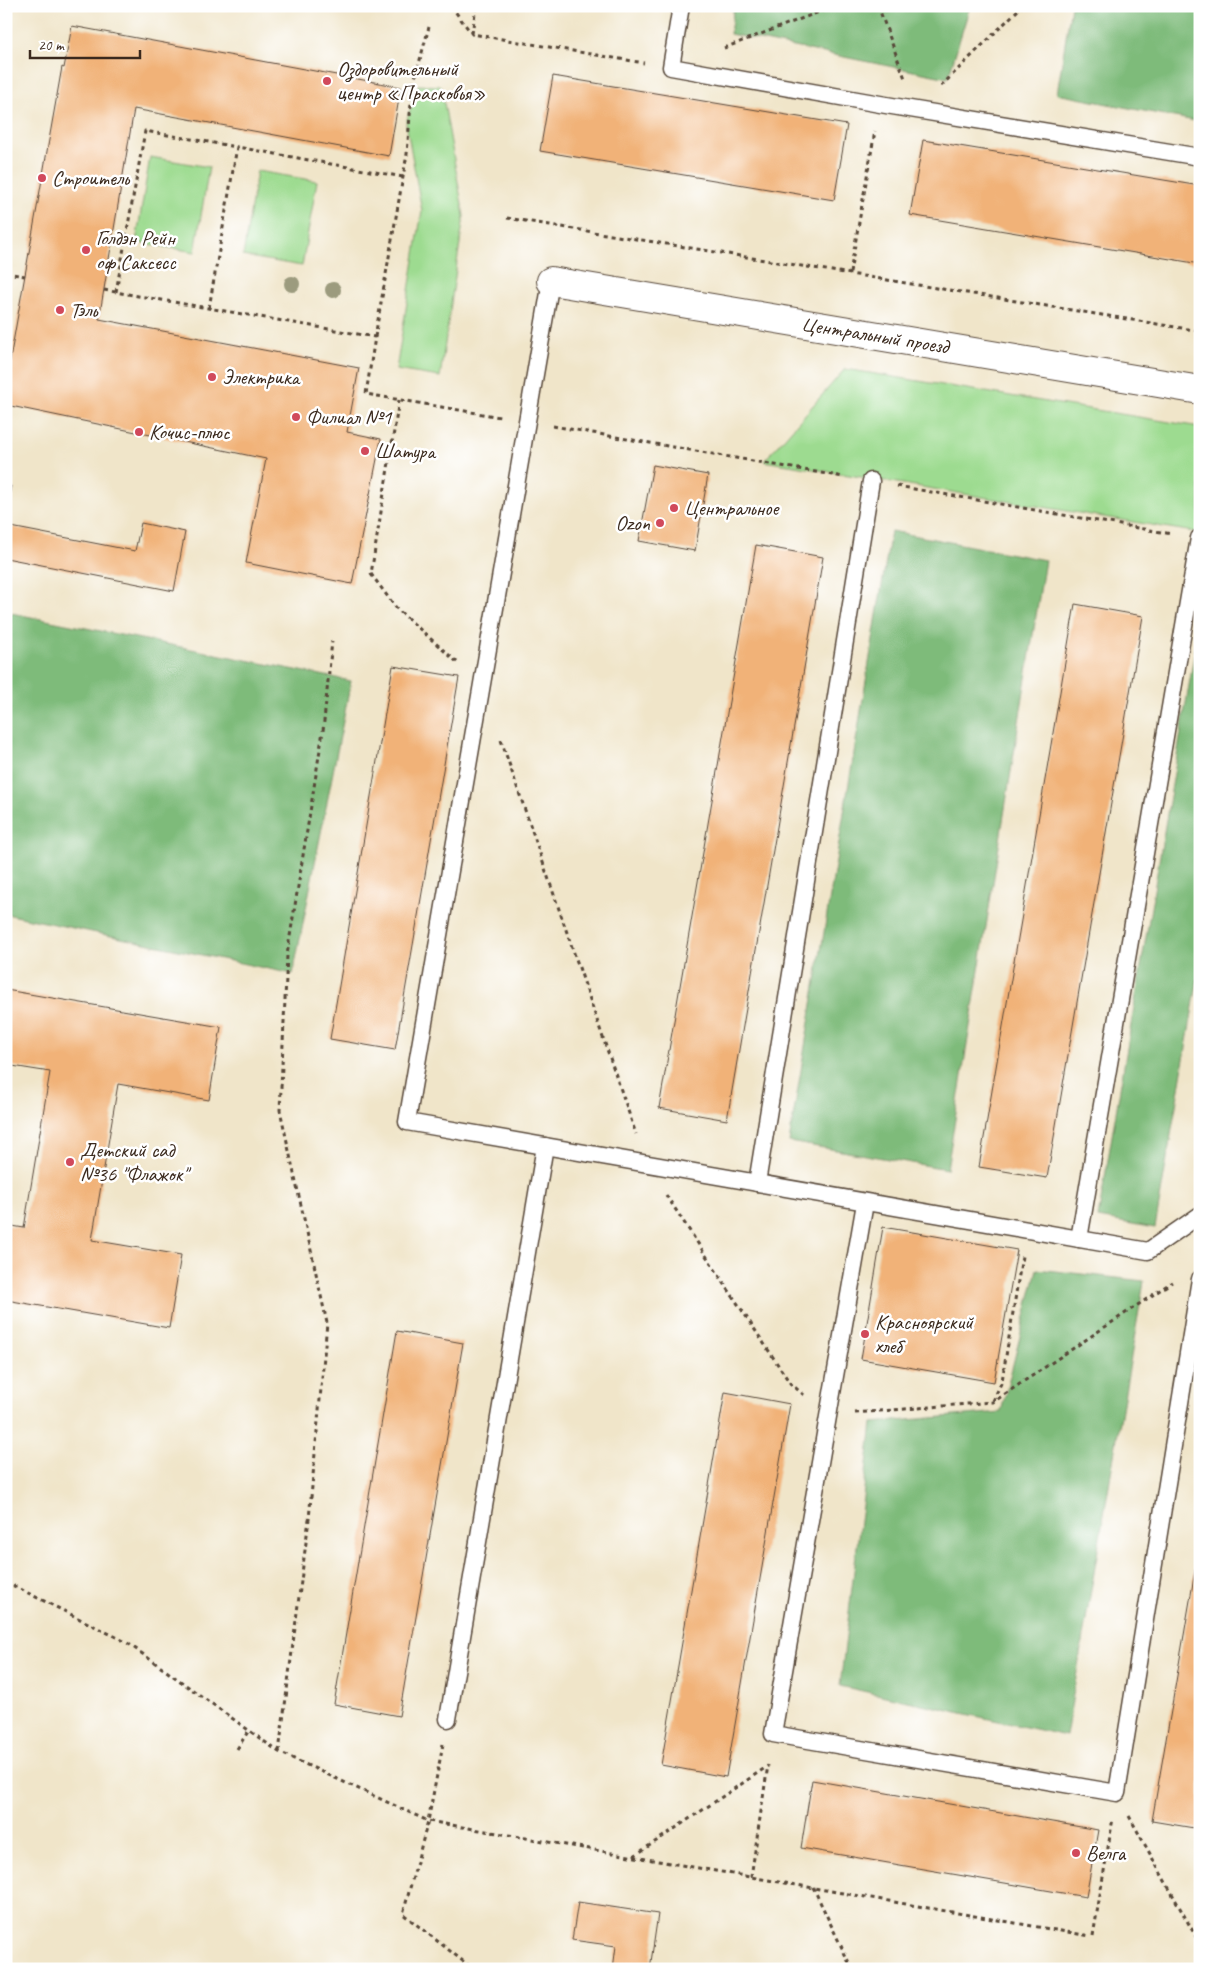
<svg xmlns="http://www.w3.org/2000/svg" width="1206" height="1975" font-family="Caveat,sans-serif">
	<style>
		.green { fill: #9ddb90; stroke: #6c8257 }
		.forest { fill: #7ebb7a; stroke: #5c724c }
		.building { fill: #f1b278 }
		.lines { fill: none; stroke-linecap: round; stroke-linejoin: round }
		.lane-casing { stroke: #564638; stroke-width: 19 }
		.street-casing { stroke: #564638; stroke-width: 30 }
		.path { stroke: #564638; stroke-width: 3; stroke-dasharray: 4 4; stroke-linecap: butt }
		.lane { stroke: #fff; stroke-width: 16 }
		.street { stroke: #fff; stroke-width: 28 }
		.tree { fill: #9c9b7e }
		.poi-dot { fill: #d1495b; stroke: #fff; stroke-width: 2 }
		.labels { text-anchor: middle; stroke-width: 5; stroke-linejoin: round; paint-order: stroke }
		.poi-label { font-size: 21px; fill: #3b2a1e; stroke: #fff; text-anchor: start }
		.street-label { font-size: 21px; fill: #3b2a1e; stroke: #fff }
	</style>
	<rect width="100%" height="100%" fill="#fff"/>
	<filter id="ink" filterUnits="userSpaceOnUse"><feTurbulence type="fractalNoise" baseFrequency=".02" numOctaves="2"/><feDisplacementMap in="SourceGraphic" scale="10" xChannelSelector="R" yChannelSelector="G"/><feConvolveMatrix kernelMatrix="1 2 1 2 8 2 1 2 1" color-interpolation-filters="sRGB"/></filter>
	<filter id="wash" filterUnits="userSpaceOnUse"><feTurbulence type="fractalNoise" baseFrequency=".0096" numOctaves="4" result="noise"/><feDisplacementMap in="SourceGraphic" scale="20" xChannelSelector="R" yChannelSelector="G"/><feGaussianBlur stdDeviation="1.12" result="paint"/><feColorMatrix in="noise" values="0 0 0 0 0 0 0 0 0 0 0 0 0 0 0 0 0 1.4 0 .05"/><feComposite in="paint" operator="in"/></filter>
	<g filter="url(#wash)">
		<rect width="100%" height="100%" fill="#f0e5c9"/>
		<g class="green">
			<path d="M418 85 441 86 464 216 440 377 396 370 422 211 406 123Z"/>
			<path d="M150 157 209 167 195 252 136 242Z"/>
			<path d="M257 171 317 181 302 266 243 256Z"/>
			<path d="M845 369 1200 427V533L764 461Z"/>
		</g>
		<g class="forest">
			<path d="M734 6H970L948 78 730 34Z"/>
			<path d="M1071 6H1200V122L1057 94Z"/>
			<path d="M891 531 1045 560 947 1169 789 1142Z"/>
			<path d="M6 612 351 681 293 974 6 914Z"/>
			<path d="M1200 621V966L1155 1228 1098 1218Z"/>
			<path d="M1037 1269 1144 1281 1066 1736 840 1686 872 1423 1001 1412Z"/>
		</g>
		<g id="blocks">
			<g class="building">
				<path d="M72 26 401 87 389 156 134 109 99 319 359 368 347 432 381 439 352 584 246 563 266 459 6 405V382L62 67 64 68Z"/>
				<path d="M553 76 847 125 834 200 540 151Z"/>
				<path d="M923 140 1200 186V264L910 215Z"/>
				<path d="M653 465 708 475 695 551 639 541Z"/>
				<path d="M6 485 11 486 7 508 6 507Z"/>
				<path d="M141 523 185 532 174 591 6 558V526L135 551Z"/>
				<path d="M756 545 823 557 727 1120 659 1108Z"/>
				<path d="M1075 604 1143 616 1047 1178 979 1167Z"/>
				<path d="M393 666 459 677 395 1050 330 1039Z"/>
				<path d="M6 990 221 1027 209 1100 118 1084 92 1240 181 1255 169 1328 6 1300V1225L24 1228 50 1072 6 1065Z"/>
				<path d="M883 1227 1017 1250 994 1382 861 1359Z"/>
				<path d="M397 1331 463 1343 399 1716 334 1704Z"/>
				<path d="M725 1392 790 1404 726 1777 661 1765Z"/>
				<path d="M1199 1548H1200V1829L1152 1821Z"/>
				<path d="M812 1780 1098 1830 1086 1897 801 1848Z"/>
				<path d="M578 1902 658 1914 650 1969H613L616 1946 572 1940Z"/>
			</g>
		</g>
	</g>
	<g filter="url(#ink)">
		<use href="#blocks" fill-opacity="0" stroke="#564638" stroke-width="1"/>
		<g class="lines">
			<g class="lane-casing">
				<g id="lane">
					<path d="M681 6 671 67 880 104 1200 157"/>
					<path d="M551 281 407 1122 1148 1251 1200 1215"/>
					<path d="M757 1183 871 481"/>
					<path d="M865 1203 773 1734 1117 1793 1200 1279"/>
					<path d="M1079 1239 1199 538"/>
					<path d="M448 1719 545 1146"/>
				</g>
			</g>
			<g class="street-casing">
				<path id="street" d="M551 281 1200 390"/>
			</g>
			<g class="path">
				<path d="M451 6 472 34 644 63"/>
				<path d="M878 6 906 81"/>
				<path d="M472 34 476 6"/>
				<path d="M724 48 835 6"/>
				<path d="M941 86 1022 6"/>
				<path d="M507 218 1200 331"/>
				<path d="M6 273 25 276"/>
				<path d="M850 273 875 131"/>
				<path d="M104 290 375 337 366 394 500 417"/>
				<path d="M116 292 145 131 237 147"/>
				<path d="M209 308 237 147 403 177"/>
				<path d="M375 337 407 154 412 89 429 27"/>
				<path d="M399 400 371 574 397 609 458 663"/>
				<path d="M553 426 844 477"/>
				<path d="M897 486 1172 534"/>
				<path d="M501 740 636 1134"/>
				<path d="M666 1195 790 1383 804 1395"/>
				<path d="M993 1401 1002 1381 1022 1256"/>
				<path d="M855 1413 993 1402 1172 1282"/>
				<path d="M6 1582 126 1642 279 1752 428 1821 1090 1936"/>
				<path d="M443 1744 428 1821 403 1914 473 1969"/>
				<path d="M237 1749 249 1730"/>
				<path d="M279 1752 309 1519 327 1323 280 1110 287 955 323 731 332 641"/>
				<path d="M1129 1816 1200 1944"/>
				<path d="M634 1856 768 1766"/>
				<path d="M751 1877 768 1765"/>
				<path d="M813 1887 852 1969"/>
				<path d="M1093 1936 1113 1818"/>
			</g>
			<use href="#lane" class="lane"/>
			<use href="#street" class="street"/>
		</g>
		<g class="tree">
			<circle cx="292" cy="284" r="8"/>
			<circle cx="333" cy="290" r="8"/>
		</g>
	</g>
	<g class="poi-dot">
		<circle cx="327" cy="81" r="5"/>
		<circle cx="42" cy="178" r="5"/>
		<circle cx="86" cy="250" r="5"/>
		<circle cx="60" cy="310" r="5"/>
		<circle cx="212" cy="377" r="5"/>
		<circle cx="296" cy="417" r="5"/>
		<circle cx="139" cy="432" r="5"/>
		<circle cx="365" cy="451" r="5"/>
		<circle cx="674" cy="508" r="5"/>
		<circle cx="660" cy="523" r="5"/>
		<circle cx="70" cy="1162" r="5"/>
		<circle cx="865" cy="1334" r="5"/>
		<circle cx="1076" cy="1853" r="5"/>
	</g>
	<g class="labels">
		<g class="poi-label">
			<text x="337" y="76">Оздоровительный<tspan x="337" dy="24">центр «Прасковья»</tspan></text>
			<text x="52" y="185">Строитель</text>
			<text x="96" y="245">Голдэн Рейн<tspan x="96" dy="24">оф Саксесс</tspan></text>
			<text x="70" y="317">Тэль</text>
			<text x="222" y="384">Электрика</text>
			<text x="306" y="424">Филиал №1</text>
			<text x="149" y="439">Кочис-плюс</text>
			<text x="375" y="458">Шатура</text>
			<text x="684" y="515">Центральное</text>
			<text x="650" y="530" text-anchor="end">Ozon</text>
			<text x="80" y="1157">Детский сад<tspan x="80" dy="24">№36 "Флажок"</tspan></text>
			<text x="875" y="1329">Красноярский<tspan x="875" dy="24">хлеб</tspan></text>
			<text x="1086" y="1860">Велга</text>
		</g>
		<g class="street-label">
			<text transform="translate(875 335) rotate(9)" y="7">Центральный проезд</text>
		</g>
	</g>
	<rect width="1206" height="1975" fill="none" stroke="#fff" stroke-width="25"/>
	<path d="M30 50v8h110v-8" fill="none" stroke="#3b2a1e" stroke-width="2.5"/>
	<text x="38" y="50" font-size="15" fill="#3b2a1e" stroke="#ffffff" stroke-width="4" paint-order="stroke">20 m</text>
</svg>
